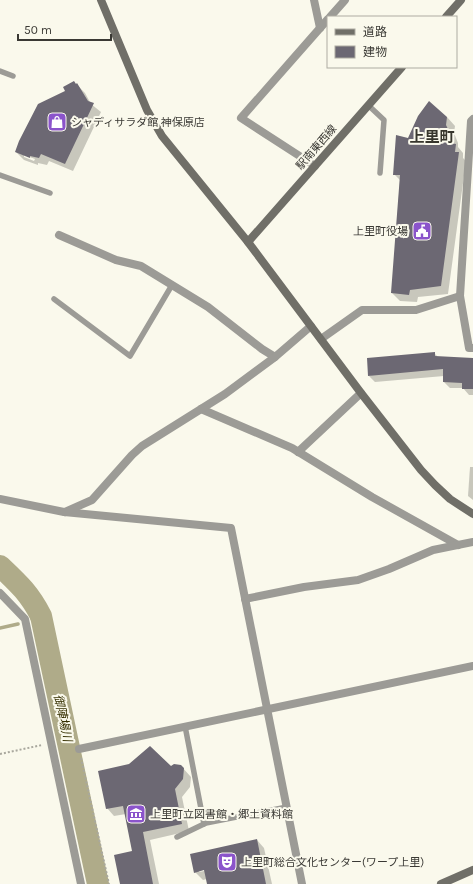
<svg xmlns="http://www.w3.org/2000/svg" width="473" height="884" font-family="Karla,'Noto Sans JP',sans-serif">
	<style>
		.shadow { fill: #0003; fill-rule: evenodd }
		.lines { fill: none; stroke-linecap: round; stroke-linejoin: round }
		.stream { stroke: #afab89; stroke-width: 3.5 }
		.river { stroke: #afab89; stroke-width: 22 }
		.building { fill: #6c6873 }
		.path { stroke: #a9a89e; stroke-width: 2; stroke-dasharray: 2 2; stroke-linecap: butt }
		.lane { stroke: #9c9b96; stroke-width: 5.5 }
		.street { stroke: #9c9b96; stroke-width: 8 }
		.secondary { stroke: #706f68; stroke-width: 8 }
		.labels { text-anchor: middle; stroke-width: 4; stroke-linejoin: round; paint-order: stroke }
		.poi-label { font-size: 11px; fill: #3a3934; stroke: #faf9ec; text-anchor: start }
		.street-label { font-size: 11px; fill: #3a3934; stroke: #faf9ec }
		.water-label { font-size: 12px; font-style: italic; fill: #352f01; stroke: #faf9ec }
		.district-label { font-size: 15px; font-weight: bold; fill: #37362c; stroke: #faf9ec }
	</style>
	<rect width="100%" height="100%" fill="#faf9ec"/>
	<g class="shadow">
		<path d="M77 85 85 93 91 104 101 112 73 171 49 161 47 165 38 163V165L24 160 16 152ZM24 155 35 159 34 161 24 157Z"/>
		<path d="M447 117 455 126 454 133 458 143V147L463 153V158L466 161 448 294 418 297 417 302 400 301 392 293 400 180 394 174 408 139Z"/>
		<path d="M434 353 439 358 473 359V395H469L463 388H450L444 382V376L375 382 369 376Z"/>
		<path d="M470 467H473V500L468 496Z"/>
		<path d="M181 766 191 777 190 787 182 797 189 831 150 840 159 884H121L133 852 126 814 114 816 107 808 170 767Z"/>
		<path d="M257 840 264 848 272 884H208L207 879 203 880 195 872ZM208 868 209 870 199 872V870Z"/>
	</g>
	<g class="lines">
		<g class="stream">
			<path d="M32 619 41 616"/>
			<path d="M0 628 18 624"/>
		</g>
		<path class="river" d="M0 566C19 584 29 593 41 616L98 884"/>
	</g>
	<g class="building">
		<path d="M74 81 76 84 77 83 88 101 94 103 65 164 41 154 39 158 30 156V158L15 152 19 141 38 104 65 91 63 87Z"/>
		<path d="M429 101 447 117 446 125 451 135 450 143 456 144 455 152H459L441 286 410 290 409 295 391 293 400 175H393L396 135 408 138 418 116Z"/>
		<path d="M435 352V356L473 358V389H462V383L443 382V369L368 376 367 358Z"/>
		<path d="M150 746 171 766 174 764 181 765 184 768 183 779 175 789 182 824 143 832 153 884H120L114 855 132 851 123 806 106 809 98 771 129 764Z"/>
		<path d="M257 839 266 884H207L204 870 194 873 190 854Z"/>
	</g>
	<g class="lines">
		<g class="path">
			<path d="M0 754 42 745"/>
			<path d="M81 758 109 884"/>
		</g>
		<g class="lane">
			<path d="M0 71 13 76"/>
			<path d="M368 105 384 120 380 173"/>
			<path d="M0 175 50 193"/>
			<path d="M54 299 130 356 172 285"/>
			<path d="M185 726 204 824"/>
			<path d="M177 837 206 823 287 807"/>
		</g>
		<g class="street">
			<path d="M314 0 320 28"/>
			<path d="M330 17 345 0"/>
			<path d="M473 119 471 121 460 296 469 348H473"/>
			<path d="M315 166 241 118 328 19"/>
			<path d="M59 235 116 260 141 266 208 307 262 349 275 357"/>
			<path d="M321 339 362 310H416L460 296"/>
			<path d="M201 409 292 448 372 497 458 545"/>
			<path d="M298 452 361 393"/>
			<path d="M0 499 64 512 231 528 302 884"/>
			<path d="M65 512 92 500 132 455 142 446 225 394 275 357 311 326"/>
			<path d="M0 593 25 619 81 884"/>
			<path d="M245 599 304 587 358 580 389 569 433 550 473 542"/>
			<path d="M79 749 473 666"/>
		</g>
		<g class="secondary">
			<path d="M101 0 147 110 162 136 248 242 361 393 421 470 435 485 450 499 473 514"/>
			<path d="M446 17 461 0"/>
			<path d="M248 242 402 67"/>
			<path d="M441 884 473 870"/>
		</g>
	</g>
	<defs>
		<g id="shop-square" transform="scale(1)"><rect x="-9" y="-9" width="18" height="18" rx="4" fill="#8b54cb" stroke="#faf9ec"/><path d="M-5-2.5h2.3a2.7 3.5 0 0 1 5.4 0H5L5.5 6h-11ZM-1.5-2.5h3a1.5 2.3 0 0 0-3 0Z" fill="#fff"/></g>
		<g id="civic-square" transform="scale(1)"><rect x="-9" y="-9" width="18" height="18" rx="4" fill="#8b54cb" stroke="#faf9ec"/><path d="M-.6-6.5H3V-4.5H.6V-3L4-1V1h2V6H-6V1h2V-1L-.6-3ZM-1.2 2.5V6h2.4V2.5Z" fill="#fff"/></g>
		<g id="museum-square" transform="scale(1)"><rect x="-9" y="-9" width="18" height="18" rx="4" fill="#8b54cb" stroke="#faf9ec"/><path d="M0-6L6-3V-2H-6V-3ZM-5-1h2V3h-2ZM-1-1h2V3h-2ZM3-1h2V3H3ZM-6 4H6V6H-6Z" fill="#fff"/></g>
		<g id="theatre-square" transform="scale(1)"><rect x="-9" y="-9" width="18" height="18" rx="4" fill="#8b54cb" stroke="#faf9ec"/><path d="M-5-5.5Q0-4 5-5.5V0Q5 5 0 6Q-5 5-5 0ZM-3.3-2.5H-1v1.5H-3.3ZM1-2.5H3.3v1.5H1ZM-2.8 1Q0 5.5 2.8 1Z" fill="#fff"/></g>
	</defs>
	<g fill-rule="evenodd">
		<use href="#shop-square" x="57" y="122"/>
		<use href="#civic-square" x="422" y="231"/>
		<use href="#museum-square" x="136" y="814"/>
		<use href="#theatre-square" x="227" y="862"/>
	</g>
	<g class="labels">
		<g class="poi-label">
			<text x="71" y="126">シャディサラダ館 神保原店</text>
			<text x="408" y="235" text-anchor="end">上里町役場</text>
			<text x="150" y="818">上里町立図書館・郷土資料館</text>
			<text x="241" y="866">上里町総合文化センター(ワープ上里)</text>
		</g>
		<g class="street-label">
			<text transform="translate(316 147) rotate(-49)" y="4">駅南東西線</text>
		</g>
		<g class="water-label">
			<text transform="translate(63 718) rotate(78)" y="4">御陣場川</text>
		</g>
		<g class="district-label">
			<text x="432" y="142">上里町</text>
		</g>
	</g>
	<rect x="327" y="16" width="130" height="52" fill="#faf9ec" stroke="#adaca2"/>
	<rect x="335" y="29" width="20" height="6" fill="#706f68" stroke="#adaca2"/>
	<text x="363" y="36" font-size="12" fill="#3a3934">道路</text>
	<rect x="335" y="46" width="20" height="12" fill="#6c6873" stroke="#adaca2"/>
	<text x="363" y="56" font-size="12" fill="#3a3934">建物</text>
	<path d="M18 34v6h93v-6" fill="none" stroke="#3a3934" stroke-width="2"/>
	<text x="24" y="34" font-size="12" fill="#3a3934" stroke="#faf9ec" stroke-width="3" paint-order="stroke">50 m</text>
</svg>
